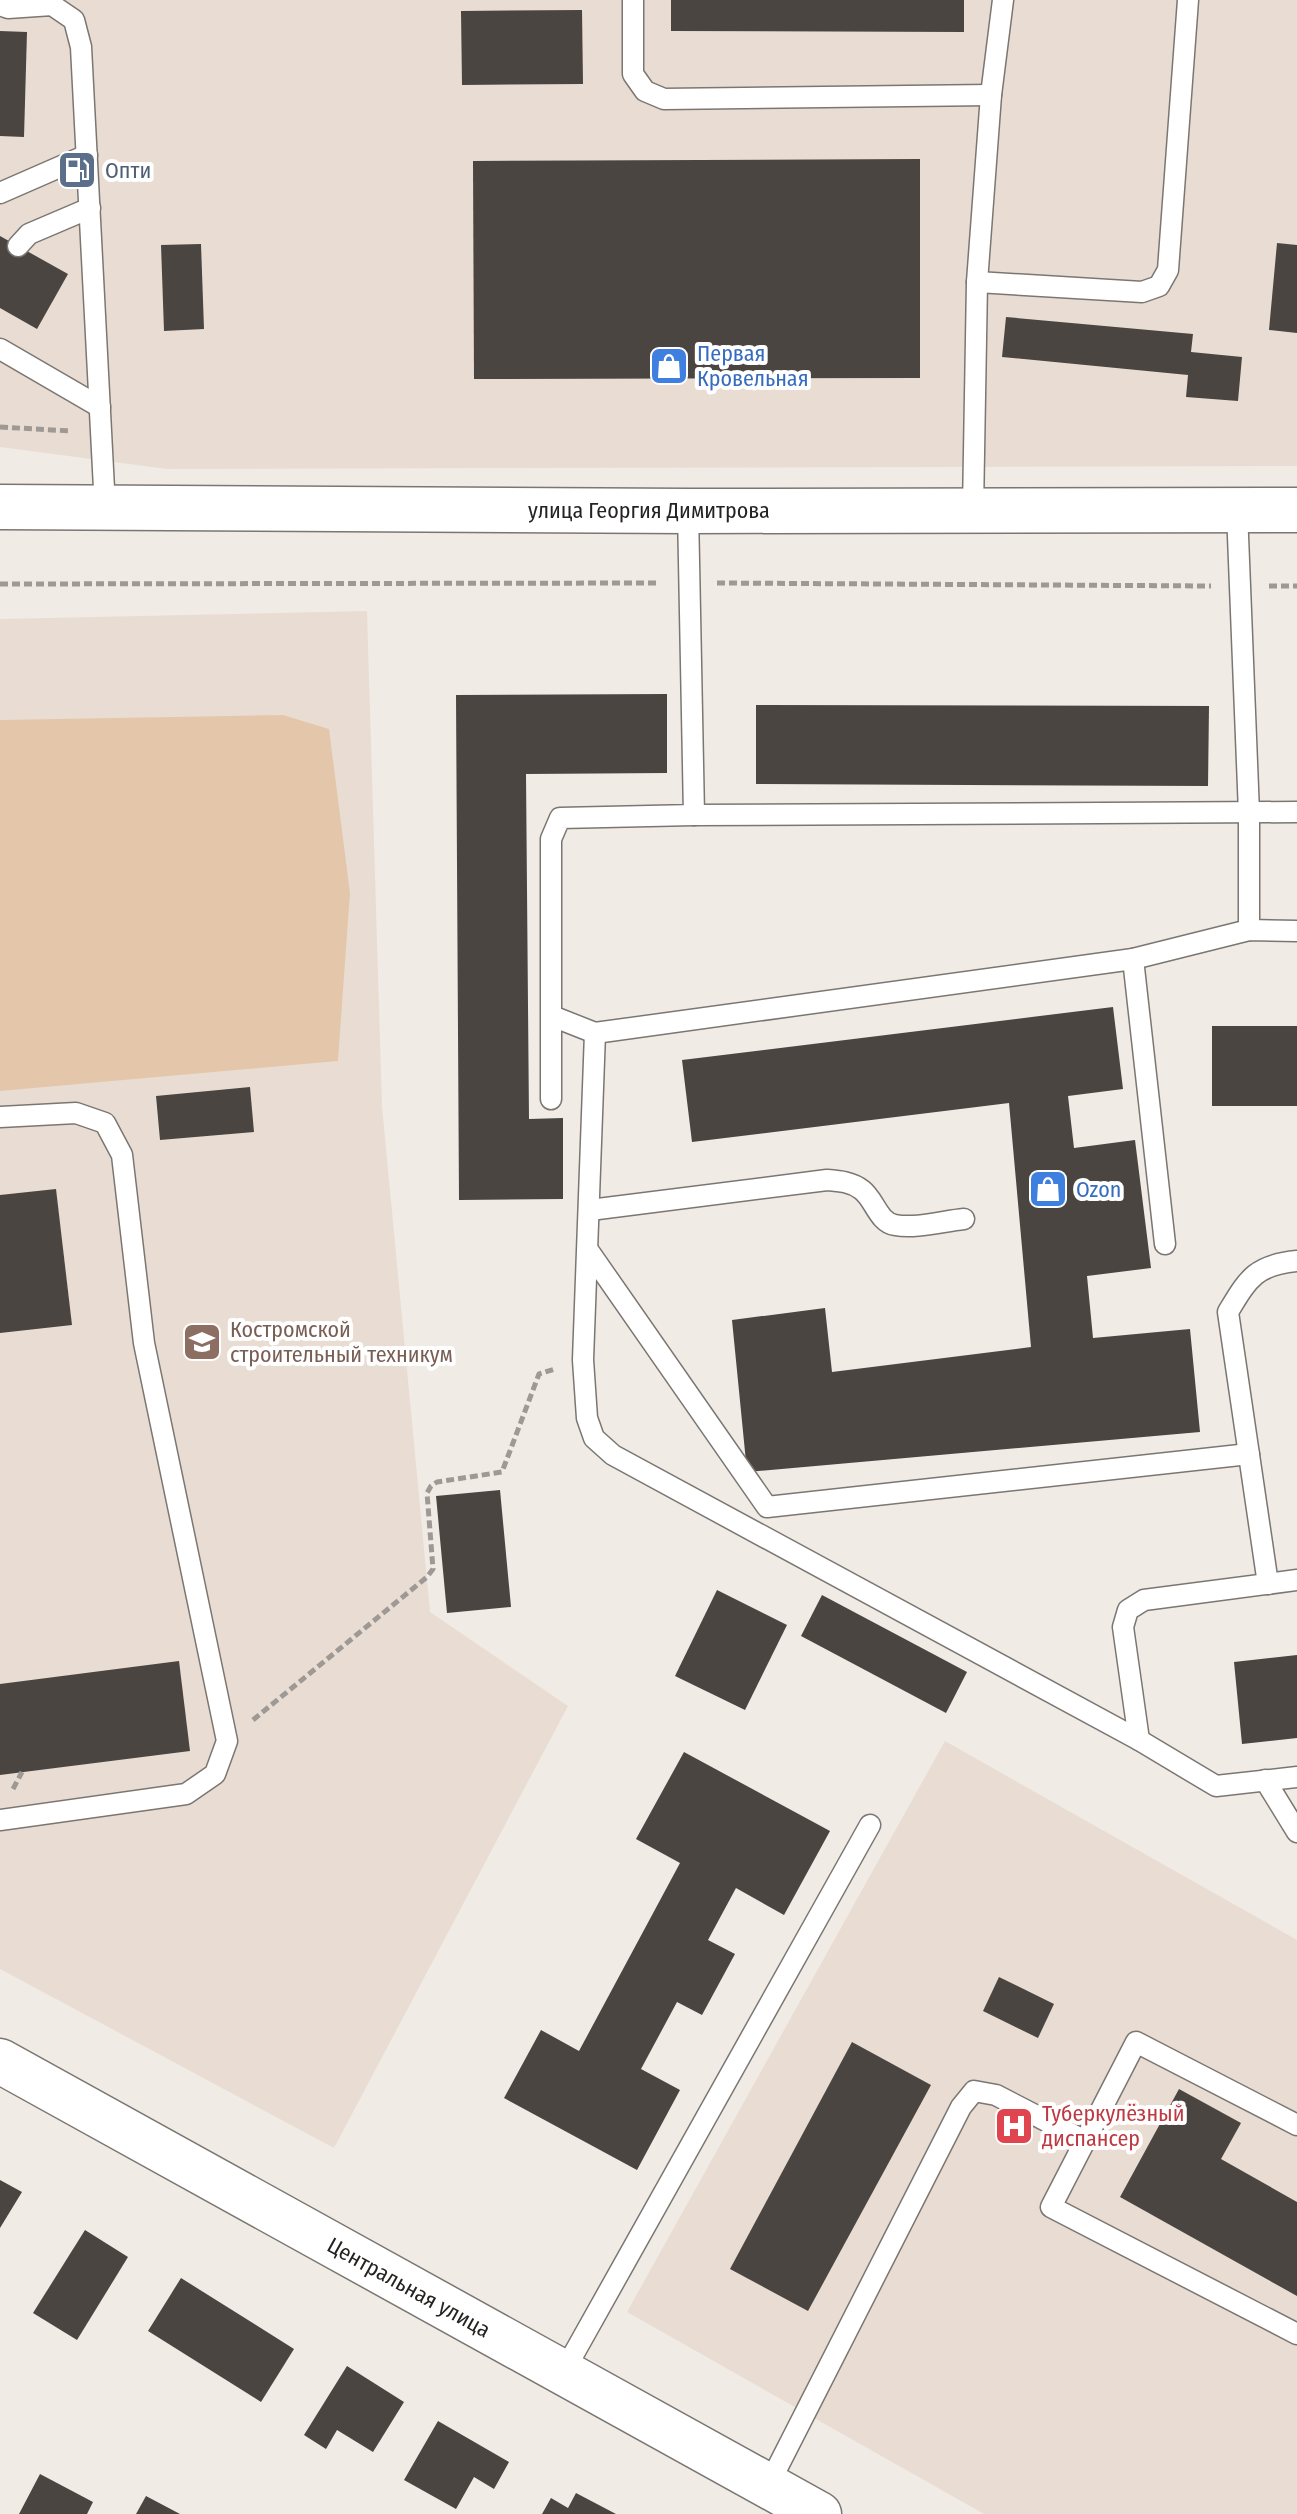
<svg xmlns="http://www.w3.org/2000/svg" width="1297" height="2514" font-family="'Fira Sans Condensed',sans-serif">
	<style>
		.built { fill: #e9ddd3 }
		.green { fill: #e4c7ab }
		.building { fill: #4a4541 }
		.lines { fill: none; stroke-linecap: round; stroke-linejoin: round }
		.service-casing { stroke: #7b7671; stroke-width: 23 }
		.tertiary-casing { stroke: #7b7671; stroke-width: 47 }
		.secondary-casing { stroke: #7b7671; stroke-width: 47 }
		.path { stroke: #9e9995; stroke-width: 5; stroke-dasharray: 8 4; stroke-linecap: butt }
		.service { stroke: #fff; stroke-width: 20 }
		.tertiary { stroke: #fff; stroke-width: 44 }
		.secondary { stroke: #fff; stroke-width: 44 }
		.labels { text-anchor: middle; stroke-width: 8; stroke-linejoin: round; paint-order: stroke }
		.service-label { font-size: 22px; fill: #4e5e75; stroke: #fff; text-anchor: start }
		.shop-label { font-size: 22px; fill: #366cbe; stroke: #fff; text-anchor: start }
		.street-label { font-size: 22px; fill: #252321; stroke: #fff }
		.education-label { font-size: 22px; fill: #785e54; stroke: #fff; text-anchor: start }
		.health-label { font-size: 22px; fill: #be3a42; stroke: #fff; text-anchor: start }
	</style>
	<rect width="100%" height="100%" fill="#f1ebe6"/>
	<g class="built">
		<path d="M0 0H1297V466L167 469 0 447Z"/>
		<path d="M367 611 382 1106 430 1612 568 1706 334 2148 0 1969V619Z"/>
		<path d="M945 1741 1297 1940V2514H984L627 2312Z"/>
	</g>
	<path class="green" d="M283 715 329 729 350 893 338 1061 0 1091V720Z"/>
	<g class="building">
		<path d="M671 0H964V32L671 31Z"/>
		<path d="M582 10 583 84 462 85 461 11Z"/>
		<path d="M0 31 27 32 24 137 0 136Z"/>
		<path d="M920 159V378L474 379 473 161Z"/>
		<path d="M0 236 68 274 37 329 0 308Z"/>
		<path d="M1277 243 1297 245V333L1269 330Z"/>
		<path d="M201 244 204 329 164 331 161 245Z"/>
		<path d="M1006 317 1193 334 1191 352 1242 357 1238 401 1186 397 1188 375 1002 357Z"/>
		<path d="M667 694V773L526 774 529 1119 563 1118V1199L459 1200 456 695Z"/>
		<path d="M756 705 1209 706 1208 786 756 784Z"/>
		<path d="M1113 1007 1123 1089 1068 1096 1074 1148 1135 1140 1151 1268 1087 1276 1093 1338 1190 1329 1200 1432 747 1472 732 1320 825 1308 832 1372 1031 1347 1009 1103 692 1142 682 1060Z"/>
		<rect x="1212" y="1026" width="85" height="80"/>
		<path d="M250 1087 254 1132 160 1140 156 1096Z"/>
		<path d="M56 1189 72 1325 0 1333V1195Z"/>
		<path d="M500 1490 511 1607 447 1613 436 1496Z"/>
		<path d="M717 1590 787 1625 745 1710 675 1676Z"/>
		<path d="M822 1595 967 1672 946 1713 801 1636Z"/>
		<path d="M1297 1655V1738L1242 1744 1234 1662Z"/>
		<path d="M179 1661 190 1751 0 1775V1684Z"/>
		<path d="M684 1752 830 1831 784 1915 736 1888 708 1940 735 1954 702 2015 677 2002 641 2069 680 2090 637 2170 504 2098 541 2030 579 2051 680 1863 636 1839Z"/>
		<path d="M999 1977 1054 2004 1038 2038 983 2011Z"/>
		<path d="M852 2042 931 2085 808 2311 730 2269Z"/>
		<path d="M1179 2089 1241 2123 1221 2159 1297 2202V2296L1120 2197Z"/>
		<path d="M0 2180 22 2192 0 2228Z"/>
		<path d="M85 2230 128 2257 77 2340 33 2313Z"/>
		<path d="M181 2278 294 2349 261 2402 148 2331Z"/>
		<path d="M347 2366 404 2402 373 2452 337 2430 326 2449 304 2435Z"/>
		<path d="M438 2421 509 2462 494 2489 474 2477 456 2509 404 2480Z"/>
		<path d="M40 2474 93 2502 87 2514H19Z"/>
		<path d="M576 2493 616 2514H542L551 2498 568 2508Z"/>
		<path d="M146 2496 180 2514H136Z"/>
	</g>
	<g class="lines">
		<g class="service-casing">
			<g id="service">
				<path d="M633 0V74L645 91 664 99 991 95"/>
				<path d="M0 5 8 8 52 5 74 20 81 47 105 508"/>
				<path d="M0 193 87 155"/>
				<path d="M18 246 29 234 90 208"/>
				<path d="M977 282 1142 292 1159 286 1168 270 1188 0"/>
				<path d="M0 349 100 407"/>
				<path d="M973 509 977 282 991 95 1003 0"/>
				<path d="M1237 511 1249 813V930"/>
				<path d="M694 815 1297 812"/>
				<path d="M1297 931 1249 930 1133 959 595 1033 583 1360 587 1418 594 1438 613 1455 1139 1740 1216 1786 1297 1777"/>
				<path d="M1133 959 1165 1244"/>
				<path d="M552 1016 595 1033"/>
				<path d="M551 1099V839L560 818 694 815 688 511"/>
				<path d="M0 1117 76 1113 105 1123 122 1155 144 1343 227 1741 215 1774 186 1794 0 1820"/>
				<path d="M590 1210 827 1180C840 1181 852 1182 862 1190 875 1200 878 1222 895 1225 916 1229 943 1221 964 1219"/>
				<path d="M588 1250 767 1507 1249 1454"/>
				<path d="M1268 1584 1228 1312C1248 1279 1255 1265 1297 1261"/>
				<path d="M1139 1740 1123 1627 1128 1610 1144 1600 1297 1580"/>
				<path d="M1265 1780 1297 1832"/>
				<path d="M1297 2125 1136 2042 1051 2207 1297 2334"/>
				<path d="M563 2373 870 1825"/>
				<path d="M768 2486 961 2107 974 2091 996 2095 1085 2141"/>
			</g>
		</g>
		<g class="tertiary-casing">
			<path id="tertiary" d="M0 2061 819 2514"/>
		</g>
		<g class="secondary-casing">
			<path id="secondary" d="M0 507 688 511 1297 510"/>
		</g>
		<g class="path">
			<path d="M0 427 71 431"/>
			<path d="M717 583 1211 586"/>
			<path d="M0 584 659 583"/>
			<path d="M1269 586H1297"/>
			<path d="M253 1720 427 1577 433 1569 427 1493 431 1486 437 1482 502 1472 539 1374 555 1369"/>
			<path d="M13 1789 22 1772"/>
		</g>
		<use href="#service" class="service"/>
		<use href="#tertiary" class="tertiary"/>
		<use href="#secondary" class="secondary"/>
	</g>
	<defs>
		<g id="fuel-square" transform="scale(2)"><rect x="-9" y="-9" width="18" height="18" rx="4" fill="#5c6f8a" stroke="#fff"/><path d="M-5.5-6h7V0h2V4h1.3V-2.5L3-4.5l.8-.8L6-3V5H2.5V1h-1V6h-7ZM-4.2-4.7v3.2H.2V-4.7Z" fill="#fff"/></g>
		<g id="shop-square" transform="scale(2)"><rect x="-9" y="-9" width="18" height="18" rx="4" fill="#3f7fe0" stroke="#fff"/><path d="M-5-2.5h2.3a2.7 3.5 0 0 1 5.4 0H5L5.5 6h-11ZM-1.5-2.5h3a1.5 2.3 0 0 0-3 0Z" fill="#fff"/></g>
		<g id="university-square" transform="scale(2)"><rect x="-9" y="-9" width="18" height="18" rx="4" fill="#8d6e63" stroke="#fff"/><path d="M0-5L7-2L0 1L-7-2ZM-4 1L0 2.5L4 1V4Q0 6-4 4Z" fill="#fff"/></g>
		<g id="hospital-square" transform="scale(2)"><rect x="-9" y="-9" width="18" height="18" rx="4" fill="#e0444e" stroke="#fff"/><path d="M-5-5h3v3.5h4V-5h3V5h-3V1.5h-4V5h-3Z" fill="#fff"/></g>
	</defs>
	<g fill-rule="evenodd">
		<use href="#fuel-square" x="77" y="170"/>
		<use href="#shop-square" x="669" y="366"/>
		<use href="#shop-square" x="1048" y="1189"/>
		<use href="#university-square" x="202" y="1342"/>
		<use href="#hospital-square" x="1014" y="2126"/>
	</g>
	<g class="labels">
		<g class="service-label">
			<text x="105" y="178">Опти</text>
		</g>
		<g class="shop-label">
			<text x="697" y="361">Первая<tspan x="697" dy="25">Кровельная</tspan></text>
			<text x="1076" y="1197">Ozon</text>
		</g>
		<g class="street-label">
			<text x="649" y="518">улица Георгия Димитрова</text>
			<text transform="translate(409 2287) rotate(29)" y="8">Центральная улица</text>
		</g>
		<g class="education-label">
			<text x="230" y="1337">Костромской<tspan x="230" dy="25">строительный техникум</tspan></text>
		</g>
		<g class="health-label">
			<text x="1042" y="2121">Туберкулёзный<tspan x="1042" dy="25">диспансер</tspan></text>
		</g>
	</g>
</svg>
